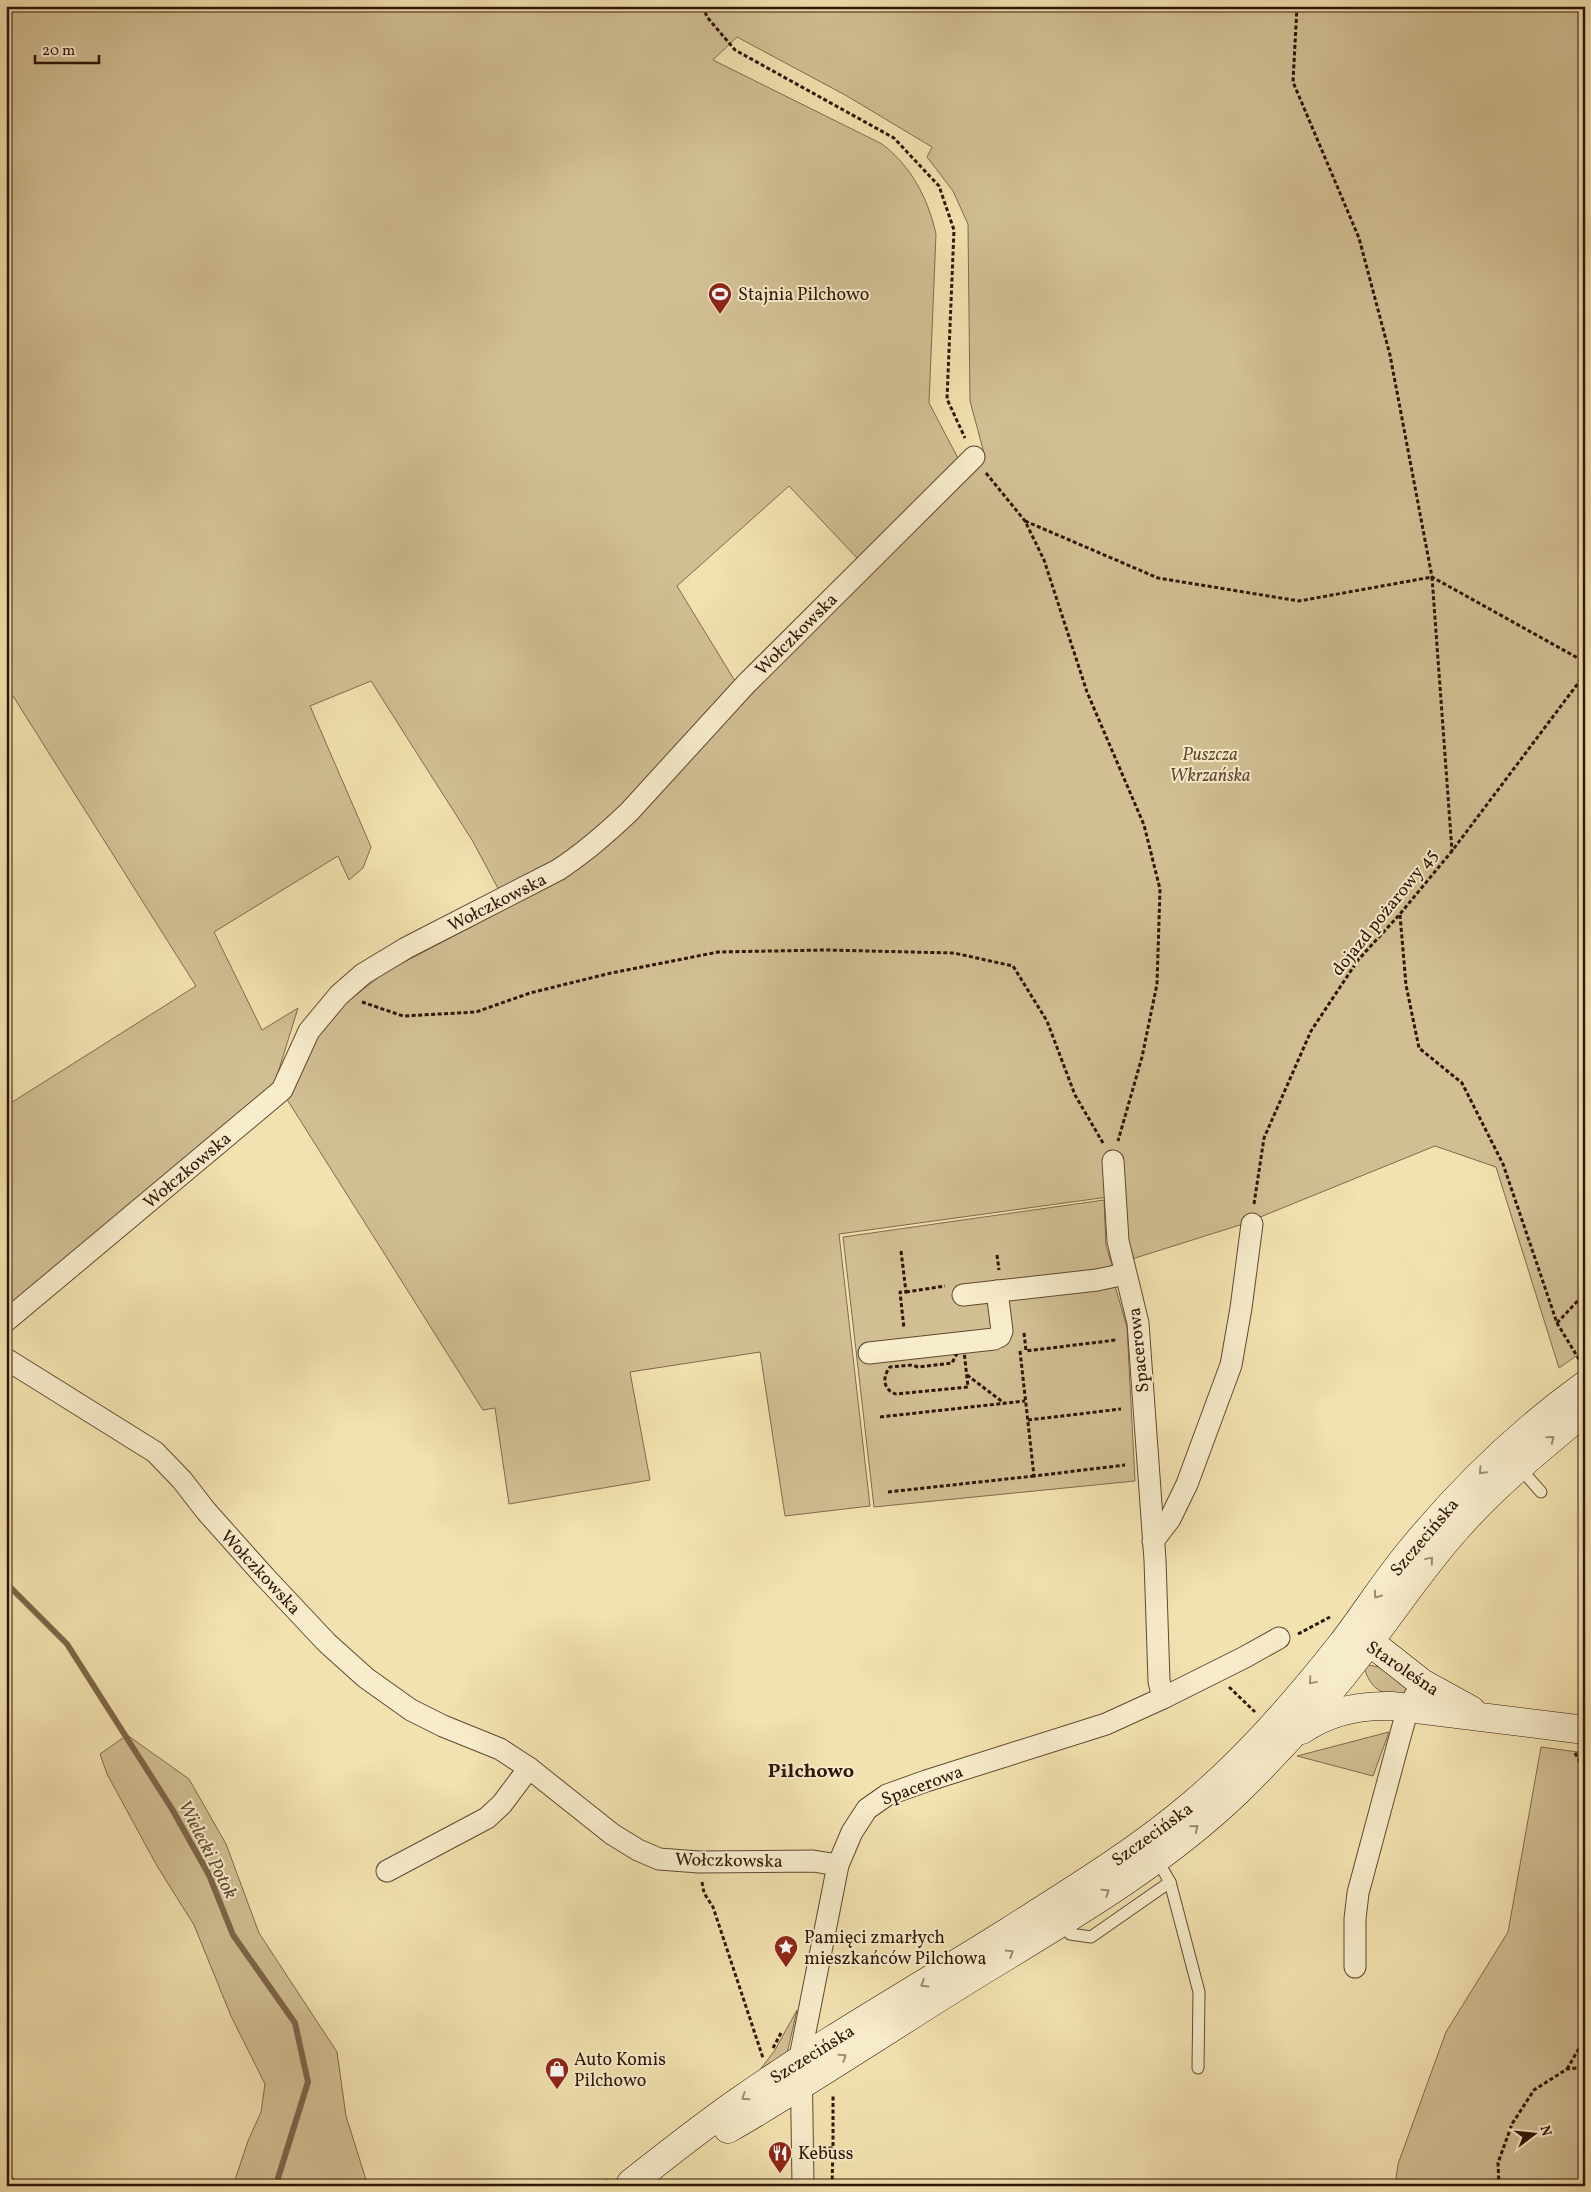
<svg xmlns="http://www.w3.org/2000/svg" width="1591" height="2192" font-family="Vollkorn,serif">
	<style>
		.green { fill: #d1bf93; stroke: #806a4e; fill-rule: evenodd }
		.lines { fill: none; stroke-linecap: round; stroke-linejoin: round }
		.stream { stroke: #7d664a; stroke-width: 6 }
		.lane-casing { stroke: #604832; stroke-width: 13 }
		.street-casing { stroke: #604832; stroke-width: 23 }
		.secondary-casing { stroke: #301508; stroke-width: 29 }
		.path { stroke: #301508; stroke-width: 3; stroke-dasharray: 4 2.5; stroke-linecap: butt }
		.lane { stroke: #f7eccb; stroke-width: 11 }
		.street { stroke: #f7eccb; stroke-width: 21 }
		.secondary { stroke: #f7eccb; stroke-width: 28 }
		.oneway { stroke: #9d8b73 }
		.labels { text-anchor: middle; stroke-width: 4; stroke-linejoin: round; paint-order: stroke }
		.poi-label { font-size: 18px; fill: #301508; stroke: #f7eccb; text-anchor: start }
		.street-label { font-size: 18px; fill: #301508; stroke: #f7eccb }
		.park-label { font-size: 18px; font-style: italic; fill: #604832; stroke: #f7eccb }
		.water-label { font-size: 19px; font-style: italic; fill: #634b34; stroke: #f7eccb }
		.quarter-label { font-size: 20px; font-weight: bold; fill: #301508; stroke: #f7eccb }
	</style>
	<rect width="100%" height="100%" fill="#f2e2af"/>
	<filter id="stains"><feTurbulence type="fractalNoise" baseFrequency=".004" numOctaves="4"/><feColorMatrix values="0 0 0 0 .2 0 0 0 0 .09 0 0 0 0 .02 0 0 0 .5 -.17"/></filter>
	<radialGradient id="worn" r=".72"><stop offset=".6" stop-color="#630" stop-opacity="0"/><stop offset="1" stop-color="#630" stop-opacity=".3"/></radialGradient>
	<g class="green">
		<path d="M6 6H1585V1350L1559 1368 1496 1167 1435 1146 1243 1224 1132 1259 1124 1215 1108 1197 839 1234 870 1506 785 1516 760 1352 630 1372 650 1480 509 1504 495 1408 483 1410 276 1082 6 1310V1106L196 986 6 685ZM737 37 847 96 932 147 927 157 953 191 968 224 970 401 985 457 723 723 563 879 385 972 336 1011 276 1079 298 1008 262 1030 214 932 338 856 349 880 363 868 371 847 310 706 371 681 472 840 500 892C529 875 560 860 587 838 642 792 689 738 738 686L677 586 789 486 858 559 960 462 929 403 936 234C928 198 911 166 882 144L713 60Z"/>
		<path d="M1104 1200 1106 1246 1113 1268 1110 1269 1127 1327 1135 1481 874 1507 843 1237Z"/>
		<path d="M1369 1665 1383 1668 1408 1687 1410 1695C1385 1695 1373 1694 1364 1668Z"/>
		<path d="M1389 1732 1373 1776 1297 1756Z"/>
		<path d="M127 1735 189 1779 226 1844 259 1933 337 2052 346 2116 368 2186H233L248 2141 261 2112 265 2084 231 2016 194 1925 157 1866 107 1774 100 1754Z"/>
		<path d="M1541 1747 1585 1753V2186H1395L1398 2164 1446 2032 1508 1932Z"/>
		<path d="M797 2010 786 2058 760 2072 759 2071 775 2050Z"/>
	</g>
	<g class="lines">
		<path class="stream" d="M6 1583 67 1644 172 1809 209 1875 233 1935 295 2023 308 2082 278 2178V2186"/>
		<g class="lane-casing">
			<g id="lane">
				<path d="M1518 1466 1541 1492"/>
				<path d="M1170 1882 1199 1992 1198 2068"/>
				<path d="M1065 1921 1070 1934 1091 1937 1170 1882 1156 1858"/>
				<path d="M6 2178 10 2186"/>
			</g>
		</g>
		<g class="street-casing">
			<g id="street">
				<path d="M1113 1161 1118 1241 1138 1323 1155 1560 1159 1681 1163 1698"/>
				<path d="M963 1295 1097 1280 1125 1274"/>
				<path d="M6 1321 282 1090 309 1031 339 995 363 974 406 948 558 870C584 853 607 833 629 812L746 684 974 457"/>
				<path d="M869 1353 994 1339 1000 1336 1002 1331 997 1291"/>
				<path d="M6 1359 155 1452 182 1480 206 1511 265 1577 327 1643 366 1678 411 1710 443 1726 500 1749 529 1768 612 1834 638 1850 659 1859 699 1862 813 1861 838 1865"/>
				<path d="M1153 1541 1170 1519 1187 1484 1231 1365 1241 1308 1252 1224"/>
				<path d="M387 1871 487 1818 502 1804 529 1768"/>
				<path d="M1355 1967V1919L1358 1893 1398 1744 1408 1708 1416 1694"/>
				<path d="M803 2186 801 2052 838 1865 852 1832 867 1809 887 1795 926 1781 1106 1724 1163 1698 1245 1657 1279 1638"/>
			</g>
		</g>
		<g class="secondary-casing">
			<g id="secondary">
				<path d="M1353 1639 1370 1642 1422 1683 1471 1710"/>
				<path d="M1302 1730C1329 1711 1360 1705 1392 1706L1585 1730"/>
				<path d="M728 2129C808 2083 885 2031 964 1982 1058 1924 1158 1868 1238 1791 1285 1745 1329 1695 1369 1642 1399 1603 1426 1562 1459 1526 1497 1483 1541 1448 1585 1411"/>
				<path d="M631 2183C668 2154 704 2125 742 2099 828 2039 920 1987 1009 1931 1072 1891 1138 1851 1195 1802 1249 1756 1297 1701 1341 1645 1365 1614 1386 1580 1412 1549 1463 1487 1520 1432 1585 1385"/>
			</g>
		</g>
		<g class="path">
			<path d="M703 6 707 17 735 50 894 138 939 186 954 230 947 399 965 438"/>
			<path d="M1297 6 1293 82 1359 238 1390 355 1432 577 1585 662"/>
			<path d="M986 473 1025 521 1044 560 1087 692 1144 825 1160 889 1157 984 1142 1057 1118 1141"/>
			<path d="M1025 521 1158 578 1299 601 1432 577 1452 851"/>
			<path d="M1400 915 1406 985 1419 1048 1462 1083 1503 1164 1557 1323 1580 1361"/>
			<path d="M362 1002 403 1016 476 1012 530 993 611 973 718 952 826 950 954 953 1013 966 1047 1021 1075 1095 1103 1143"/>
			<path d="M1254 1204 1264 1138 1311 1031 1358 960 1400 914 1452 851 1585 674"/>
			<path d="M901 1251 906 1292H900L904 1329"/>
			<path d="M997 1255 999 1270"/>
			<path d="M906 1292 945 1286"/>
			<path d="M1557 1323 1585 1293"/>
			<path d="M1024 1333 1026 1351 1116 1340"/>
			<path d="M963 1342 968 1387 896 1394C883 1390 882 1377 890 1367L912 1365 918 1367 952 1363Z"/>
			<path d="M1020 1351 1034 1476 1125 1465"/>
			<path d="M967 1375 1004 1403"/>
			<path d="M880 1417 1025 1401"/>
			<path d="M1028 1420 1121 1409"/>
			<path d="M888 1492 1034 1476"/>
			<path d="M1298 1634 1330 1617"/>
			<path d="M1229 1687 1255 1712"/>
			<path d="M1575 1753 1585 1771"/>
			<path d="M702 1882 704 1893 713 1907 763 2058"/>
			<path d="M773 2048 782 2031"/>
			<path d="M1567 2069 1585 2038"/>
			<path d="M822 2148H833V2094"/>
			<path d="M599 2186 607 2180"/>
			<path d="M832 2186 833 2148"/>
			<path d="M1499 2186 1498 2163 1512 2124 1534 2090 1567 2069 1585 2067"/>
		</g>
		<use href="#lane" class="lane"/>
		<use href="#street" class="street"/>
		<use href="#secondary" class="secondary"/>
	</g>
	<defs><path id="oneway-chevron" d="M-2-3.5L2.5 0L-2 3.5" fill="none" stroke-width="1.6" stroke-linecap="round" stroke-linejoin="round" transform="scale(1.25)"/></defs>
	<g class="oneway">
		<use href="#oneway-chevron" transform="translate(1551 1439) rotate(-39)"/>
		<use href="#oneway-chevron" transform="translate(1482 1471) rotate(133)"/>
		<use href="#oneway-chevron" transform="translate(1430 1560) rotate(-50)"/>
		<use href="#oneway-chevron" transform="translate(1377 1595) rotate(126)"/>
		<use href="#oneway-chevron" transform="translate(1312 1681) rotate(130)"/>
		<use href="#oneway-chevron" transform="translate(1195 1828) rotate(-39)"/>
		<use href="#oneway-chevron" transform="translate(1106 1892) rotate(-34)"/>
		<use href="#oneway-chevron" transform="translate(1010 1953) rotate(-32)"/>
		<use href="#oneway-chevron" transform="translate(924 1984) rotate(148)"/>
		<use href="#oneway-chevron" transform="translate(843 2057) rotate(-33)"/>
		<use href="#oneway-chevron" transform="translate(745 2097) rotate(146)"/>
	</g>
	<defs>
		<g id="stadium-pin" transform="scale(1.25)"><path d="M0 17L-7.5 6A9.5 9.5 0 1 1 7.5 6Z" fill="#8f2418" stroke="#f7eccb"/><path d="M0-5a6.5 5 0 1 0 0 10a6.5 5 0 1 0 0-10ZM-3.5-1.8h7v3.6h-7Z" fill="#fff"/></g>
		<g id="sight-pin" transform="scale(1.25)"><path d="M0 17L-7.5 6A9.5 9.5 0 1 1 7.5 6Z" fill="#8f2418" stroke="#f7eccb"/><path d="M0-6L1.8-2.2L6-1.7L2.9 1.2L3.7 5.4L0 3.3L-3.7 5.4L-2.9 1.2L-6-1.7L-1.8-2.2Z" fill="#fff"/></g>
		<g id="shop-pin" transform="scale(1.25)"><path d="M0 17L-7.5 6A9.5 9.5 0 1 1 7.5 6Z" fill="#8f2418" stroke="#f7eccb"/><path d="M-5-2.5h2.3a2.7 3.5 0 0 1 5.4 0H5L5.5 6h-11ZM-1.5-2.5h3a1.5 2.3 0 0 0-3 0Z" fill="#fff"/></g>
		<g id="restaurant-pin" transform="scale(1.25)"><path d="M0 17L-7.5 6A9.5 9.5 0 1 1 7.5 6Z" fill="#8f2418" stroke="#f7eccb"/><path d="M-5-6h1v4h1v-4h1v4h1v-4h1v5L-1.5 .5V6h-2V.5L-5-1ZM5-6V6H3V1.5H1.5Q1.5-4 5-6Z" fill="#fff"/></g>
	</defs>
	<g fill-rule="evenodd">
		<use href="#stadium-pin" x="720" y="294"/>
		<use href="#sight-pin" x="786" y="1947"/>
		<use href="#shop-pin" x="557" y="2069"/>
		<use href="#restaurant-pin" x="780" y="2153"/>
	</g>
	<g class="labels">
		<g class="poi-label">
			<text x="738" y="300">Stajnia Pilchowo</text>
			<text x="804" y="1943">Pamięci zmarłych<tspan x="804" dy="21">mieszkańców Pilchowa</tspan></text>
			<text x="574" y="2065">Auto Komis<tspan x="574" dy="21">Pilchowo</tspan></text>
			<text x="798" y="2159">Kebuss</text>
		</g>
		<g class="street-label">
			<text transform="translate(796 634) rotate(-45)" y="6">Wołczkowska</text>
			<text transform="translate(497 902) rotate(-27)" y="6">Wołczkowska</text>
			<text transform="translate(1384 912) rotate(-51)" y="6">dojazd pożarowy 45</text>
			<text transform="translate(187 1170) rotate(-40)" y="6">Wołczkowska</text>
			<text transform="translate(1138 1350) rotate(-96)" y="6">Spacerowa</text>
			<text transform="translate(1424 1537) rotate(-50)" y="6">Szczecińska</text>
			<text transform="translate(261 1572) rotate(47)" y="6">Wołczkowska</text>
			<text transform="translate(1403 1668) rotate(34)" y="6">Staroleśna</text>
			<text transform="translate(922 1785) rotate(-20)" y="6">Spacerowa</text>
			<text transform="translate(1152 1834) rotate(-36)" y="6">Szczecińska</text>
			<text transform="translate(729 1860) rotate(1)" y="6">Wołczkowska</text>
			<text transform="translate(812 2054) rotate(-32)" y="6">Szczecińska</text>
		</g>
		<g class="park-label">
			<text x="1210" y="760">Puszcza<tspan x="1210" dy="21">Wkrzańska</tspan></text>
		</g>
		<g class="water-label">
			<text transform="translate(209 1849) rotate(63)" y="7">Wielecki Potok</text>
		</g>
		<g class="quarter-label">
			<text x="811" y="1777">Pilchowo</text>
		</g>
	</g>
	<rect width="1591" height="2192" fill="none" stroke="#f2e2af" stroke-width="25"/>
	<rect x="8" y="8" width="1576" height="2177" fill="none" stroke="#301508" stroke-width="2.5"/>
	<rect x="12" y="12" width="1566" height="2167" fill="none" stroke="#301508"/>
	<g transform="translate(1534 2134) rotate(74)" stroke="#f7eccb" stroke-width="4" paint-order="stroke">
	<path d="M0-4L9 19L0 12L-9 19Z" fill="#301508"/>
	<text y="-8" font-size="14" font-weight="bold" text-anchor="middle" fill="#301508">N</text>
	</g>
	<path d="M35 55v8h64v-8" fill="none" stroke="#301508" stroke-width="2.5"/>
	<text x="42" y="55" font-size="15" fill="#301508" stroke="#f7eccb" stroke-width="4" paint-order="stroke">20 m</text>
	<rect width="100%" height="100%" filter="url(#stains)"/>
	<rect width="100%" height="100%" fill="url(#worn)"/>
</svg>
